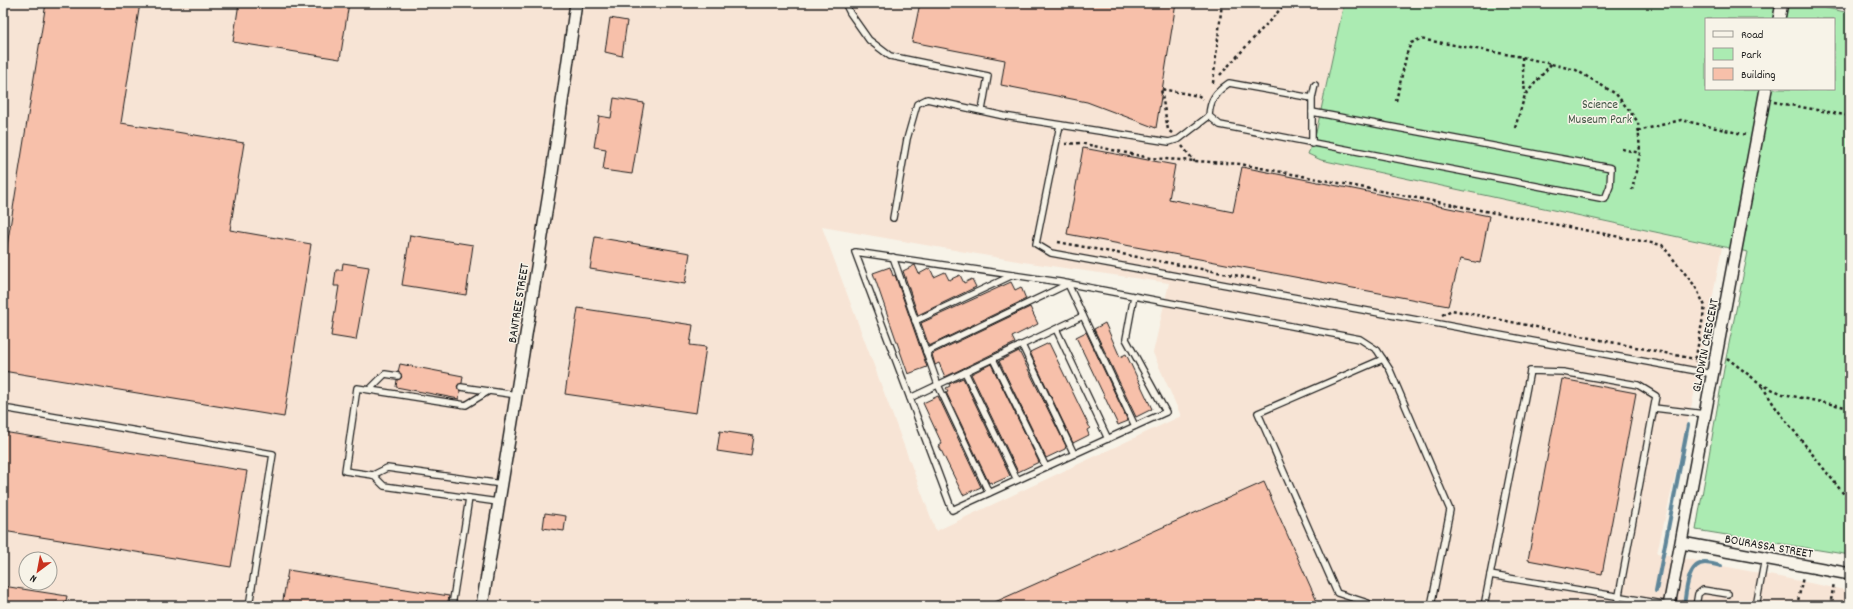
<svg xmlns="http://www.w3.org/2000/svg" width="1853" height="609" font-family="Dekko,sans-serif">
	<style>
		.built { fill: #f7e4d5; fill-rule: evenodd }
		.green { fill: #abebb2; stroke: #648467; fill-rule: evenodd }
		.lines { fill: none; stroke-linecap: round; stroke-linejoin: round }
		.stream { stroke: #5f8699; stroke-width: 4 }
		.building { fill: #f7c0aa; stroke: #1c1c1c }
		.lane-casing { stroke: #1c1c1c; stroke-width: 8 }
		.street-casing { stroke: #1c1c1c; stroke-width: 14 }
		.path { stroke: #1c1c1c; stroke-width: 2.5; stroke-dasharray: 3 3; stroke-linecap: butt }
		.lane { stroke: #f7f3e8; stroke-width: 5.5 }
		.street { stroke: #f7f3e8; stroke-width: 11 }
		.labels { text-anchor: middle; stroke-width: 3; stroke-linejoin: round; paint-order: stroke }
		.park-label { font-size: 13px; fill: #475a49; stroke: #f7f3e8 }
		.street-label { font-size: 13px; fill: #1c1c1c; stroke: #f7f3e8 }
	</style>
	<rect width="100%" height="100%" fill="#f7f3e8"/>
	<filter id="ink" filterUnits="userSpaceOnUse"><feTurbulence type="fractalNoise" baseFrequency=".025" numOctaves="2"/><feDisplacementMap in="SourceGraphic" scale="8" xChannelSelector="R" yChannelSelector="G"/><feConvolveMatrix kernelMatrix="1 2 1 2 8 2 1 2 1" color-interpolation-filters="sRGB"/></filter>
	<g filter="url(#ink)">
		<path class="built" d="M3 3H1344L1316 133 1308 154 1321 160 1722 247 1696 386 1657 553 1850 591V606H3ZM822 227 1023 262 1169 283 1153 353 1181 416 936 531ZM26 559H50V583H26Z"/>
		<path class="green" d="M1344 3H1803L1850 13V555L1696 530 1725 363 1748 252 1321 160 1308 154 1316 133ZM1706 19H1834V89H1706Z"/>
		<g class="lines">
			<g class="stream">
				<path d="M1656 591 1688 425"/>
				<path d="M1684 606C1686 593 1687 563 1705 563 1710 563 1716 565 1721 566"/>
			</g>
		</g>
		<g class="building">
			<path d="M46 3H140L121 123 244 143 230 230 311 244 284 417 3 371V271Z"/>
			<path d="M239 3H349L340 59 233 42Z"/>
			<path d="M920 3H1176L1156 128 1087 102 1001 85 1005 60 912 42Z"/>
			<path d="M610 18 627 21 622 56 605 52Z"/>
			<path d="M614 98 644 103 632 174 603 170 606 149 594 147 599 116 611 118Z"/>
			<path d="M1083 148 1175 165 1169 199 1233 212 1242 167 1489 216 1480 263 1460 259 1448 306 1067 234Z"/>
			<path d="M410 235 473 245 466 295 402 285Z"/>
			<path d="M595 237 690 253 685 284 590 269Z"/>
			<path d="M343 263 369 267 356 340 331 336 339 286H334L336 270H342Z"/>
			<path d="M915 265 919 274 930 268 934 277 945 272 949 280 960 275 964 283 972 279 976 287 918 315 903 271Z"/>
			<path d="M890 267 893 276 895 275 927 367 908 374 873 273Z"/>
			<path d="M1011 282 1015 290 1021 287 1026 299 929 346 921 323Z"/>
			<path d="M1030 307 1038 324 1012 337 1015 343 945 377 939 363 935 365 932 354Z"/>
			<path d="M578 308 693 325 690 345 706 347 696 413 565 394Z"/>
			<path d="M1105 323 1120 357 1126 354 1152 409 1136 417 1094 329Z"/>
			<path d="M1086 332 1128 421 1118 425 1076 337Z"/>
			<path d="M1049 343 1090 428 1087 430 1089 435 1073 443 1030 352Z"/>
			<path d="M1019 351 1066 446 1065 449 1046 458 999 361Z"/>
			<path d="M400 364 463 376 462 383 457 386 460 391 459 399 396 387 397 380 402 377 398 372Z"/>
			<path d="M991 364 1039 462 1018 472 971 374Z"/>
			<path d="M963 378 1010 476 992 484 991 482 989 483 946 392 948 391 946 388 950 386 949 384Z"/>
			<path d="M1562 379 1636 393 1602 574 1528 560Z"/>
			<path d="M938 396 981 487 963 495 939 446 942 444 923 403Z"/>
			<path d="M720 431 754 436 751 456 717 451Z"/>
			<path d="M3 432 247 471 231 567 3 531Z"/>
			<path d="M1264 482 1319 606H986Z"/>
			<path d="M545 513 566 516 564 531 543 528Z"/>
			<path d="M288 570 449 596 447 606H282Z"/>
			<path d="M3 586 67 596 65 606H3Z"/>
		</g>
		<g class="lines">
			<g class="lane-casing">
				<g id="lane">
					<path d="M845 3 850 13 869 40 890 56 988 76 982 110"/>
					<path d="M1312 98 1229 83C1216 92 1210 99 1209 116L1220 125 1605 199 1610 186 1611 168 1312 112"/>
					<path d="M1060 125 1036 244 1051 253 1713 374"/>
					<path d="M1312 144V98L1315 85"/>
					<path d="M893 218 907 139 917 104 927 99 1004 116 1169 142 1179 139 1209 116"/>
					<path d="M893 257 938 385 989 493"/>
					<path d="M1134 296 1126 339 1166 412 952 510 855 252 1060 282 1360 339 1377 350 1390 370 1450 510 1431 606"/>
					<path d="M915 321 1013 275"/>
					<path d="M1056 329 1108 439"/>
					<path d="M1022 345 1074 454"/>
					<path d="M926 352 1068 284 1135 426"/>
					<path d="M993 359 1046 467"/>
					<path d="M965 372 1017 480"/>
					<path d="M461 387 489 391"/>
					<path d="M370 389 385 374 398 376"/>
					<path d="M910 398 1083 316"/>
					<path d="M3 408 273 454 249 606"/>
					<path d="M1654 408 1705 414"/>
					<path d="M373 475 345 471 357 388 466 405 489 391 517 395"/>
					<path d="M498 502 384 486 373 475 387 468 502 484"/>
					<path d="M1490 575 1669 605"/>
					<path d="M1757 601 1765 558"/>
					<path d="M452 606 469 498"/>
					<path d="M1371 606 1368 603 1337 593 1258 413 1383 359"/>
					<path d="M1484 606 1530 371 1563 372 1638 385 1656 396 1617 606"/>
					<path d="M1696 606 1698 594 1703 590 1728 594"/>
				</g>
			</g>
			<g class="street-casing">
				<g id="street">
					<path d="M1779 19 1782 3"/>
					<path d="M1682 543 1850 574"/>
					<path d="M482 606 550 187 576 3"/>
					<path d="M1669 606 1766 89"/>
				</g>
			</g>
			<g class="path">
				<path d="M1522 57 1525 94"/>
				<path d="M1220 75 1286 3"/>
				<path d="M1213 83 1222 3"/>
				<path d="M1396 101 1407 53 1411 43 1420 39 1522 57 1576 70 1616 94 1638 122 1640 153 1632 190"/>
				<path d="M1774 102 1850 116"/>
				<path d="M1515 128 1525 95 1552 63"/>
				<path d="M1638 131 1681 120 1747 135"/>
				<path d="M1172 133 1168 130 1161 89 1199 96 1203 99"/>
				<path d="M1065 144 1080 143 1150 158 1240 164 1662 245 1695 286 1705 306 1695 362"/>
				<path d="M1182 146 1195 162"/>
				<path d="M1622 149 1640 153"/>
				<path d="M1058 242 1260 280"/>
				<path d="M1442 315 1452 310 1695 359"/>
				<path d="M1727 358 1762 385 1783 394 1850 408"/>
				<path d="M1762 386 1776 408 1850 502"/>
				<path d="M1797 606 1803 577"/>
				<path d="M1830 606 1834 583"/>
			</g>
			<use href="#lane" class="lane"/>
			<use href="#street" class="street"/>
		</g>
	</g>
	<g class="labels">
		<g class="park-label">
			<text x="1600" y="108">Science<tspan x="1600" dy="15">Museum Park</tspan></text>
		</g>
		<g class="street-label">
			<text transform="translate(517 303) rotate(-81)" y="5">BANTREE STREET</text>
			<text transform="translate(1704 345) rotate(-79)" y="5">GLADWIN CRESCENT</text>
			<text transform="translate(1769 545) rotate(10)" y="5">BOURASSA STREET</text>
		</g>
	</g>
	<rect width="1853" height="609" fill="none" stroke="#f7f3e8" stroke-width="16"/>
	<rect x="8" y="8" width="1837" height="593" fill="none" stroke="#1c1c1c" stroke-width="1.5" filter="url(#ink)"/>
	<rect x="1705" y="18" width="130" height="72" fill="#f7f3e8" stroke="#9f9d96"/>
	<rect x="1713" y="31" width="20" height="6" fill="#f7f3e8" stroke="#9f9d96"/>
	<text x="1741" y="38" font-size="12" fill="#1c1c1c">Road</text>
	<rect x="1713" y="48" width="20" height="12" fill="#abebb2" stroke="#9f9d96"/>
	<text x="1741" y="58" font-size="12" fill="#1c1c1c">Park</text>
	<rect x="1713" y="68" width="20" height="12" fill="#f7c0aa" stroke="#9f9d96"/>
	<text x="1741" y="78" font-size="12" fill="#1c1c1c">Building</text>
	<g transform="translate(38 571) rotate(212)"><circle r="19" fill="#f7f3e8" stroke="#9f9d96"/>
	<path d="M0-3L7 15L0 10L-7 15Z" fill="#c8321e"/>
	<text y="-6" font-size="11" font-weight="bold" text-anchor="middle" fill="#1c1c1c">N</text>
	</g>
</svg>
